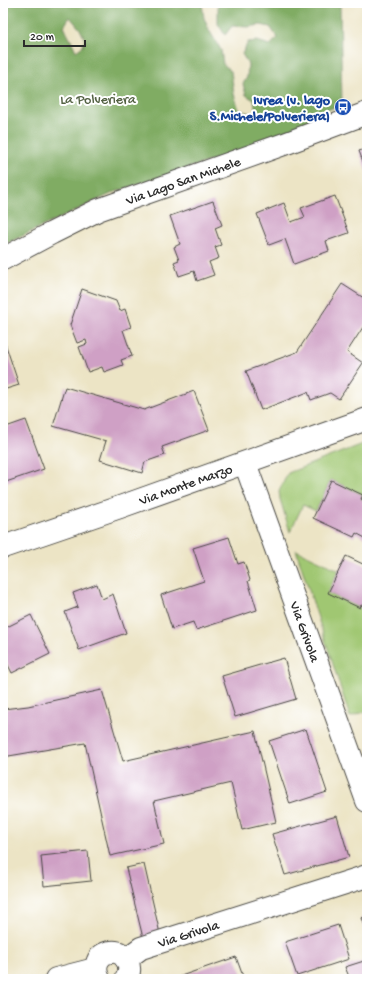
<svg xmlns="http://www.w3.org/2000/svg" width="370" height="982" font-family="'Gochi Hand',sans-serif">
	<style>
		.green { fill: #a0c772; stroke: #66794e }
		.forest { fill: #80ac64; stroke: #566c48; fill-rule: evenodd }
		.building { fill: #cfa0c5 }
		.lines { fill: none; stroke-linecap: round; stroke-linejoin: round }
		.minor-casing { stroke: #484742; stroke-width: 24 }
		.major-casing { stroke: #484742; stroke-width: 24 }
		.minor { stroke: #fff; stroke-width: 22 }
		.major { stroke: #fff; stroke-width: 22 }
		.labels { text-anchor: middle; stroke-width: 4; stroke-linejoin: round; paint-order: stroke }
		.park-label { font-size: 14px; fill: #546244; stroke: #fff }
		.transit-label { font-size: 14px; font-weight: bold; fill: #164399; stroke: #fff; text-anchor: end }
		.street-label { font-size: 14px; fill: #2b2b2b; stroke: #fff }
	</style>
	<rect width="100%" height="100%" fill="#fff"/>
	<filter id="ink" filterUnits="userSpaceOnUse"><feTurbulence type="fractalNoise" baseFrequency=".025" numOctaves="2"/><feDisplacementMap in="SourceGraphic" scale="8" xChannelSelector="R" yChannelSelector="G"/><feConvolveMatrix kernelMatrix="1 2 1 2 8 2 1 2 1" color-interpolation-filters="sRGB"/></filter>
	<filter id="wash" filterUnits="userSpaceOnUse"><feTurbulence type="fractalNoise" baseFrequency=".012" numOctaves="4" result="noise"/><feDisplacementMap in="SourceGraphic" scale="16" xChannelSelector="R" yChannelSelector="G"/><feGaussianBlur stdDeviation="0.9" result="paint"/><feColorMatrix in="noise" values="0 0 0 0 0 0 0 0 0 0 0 0 0 0 0 0 0 1.4 0 .05"/><feComposite in="paint" operator="in"/></filter>
	<g filter="url(#wash)">
		<rect width="100%" height="100%" fill="#ece4c5"/>
		<g class="green">
			<path d="M367 442V499L366 501 361 499 363 495 331 480 316 511 303 505 290 532 280 499 279 491 288 473Z"/>
			<path d="M296 550 339 570 328 593 360 608 361 605 367 607V711L350 717Z"/>
		</g>
		<path class="forest" d="M3 3H202L204 18 209 30 221 50 223 64 231 71 234 94 239 110 256 115 254 100 246 95 243 84 247 77 248 64 242 54 248 42 257 41 270 45 278 38 270 27 261 25 248 27 232 26 225 35 218 24V3H340L342 104 325 111 323 124 115 192 3 245ZM70 17 80 29 85 40 83 46 76 51C73 43 67 35 64 26Z"/>
		<g id="blocks">
			<g class="building">
				<path d="M367 148V172L359 151Z"/>
				<path d="M335 196 349 233 326 241 329 251 294 264 285 239 269 245 257 214 284 203 291 222 305 217 301 208Z"/>
				<path d="M213 201 222 225 215 228 221 245 215 247 219 258 209 262 214 275 197 281 194 271 179 276 174 262 179 260 174 247 180 244 170 216Z"/>
				<path d="M342 284 367 300V321L347 352 363 363 339 399 330 393 311 400 308 392 261 410 246 371 297 352Z"/>
				<path d="M82 289 116 301 120 311 125 309 131 327 123 330 132 356 121 360 123 365 104 372 102 367 88 372 79 347 87 344 86 340 77 343 70 325Z"/>
				<path d="M3 337 19 385 3 390Z"/>
				<path d="M65 387 144 410 194 391 209 430 162 447 165 455 145 462 142 473 100 460 106 441 53 426Z"/>
				<path d="M26 420 44 469 6 482 3 474V428Z"/>
				<path d="M331 480 363 495 361 499 366 501 367 499V539L356 533 354 537 313 518Z"/>
				<path d="M229 537 238 564 244 562 250 580 248 581 257 610 196 630 193 622 172 629 161 595 204 581 193 548Z"/>
				<path d="M346 556 367 566V607L361 605 360 608 328 593Z"/>
				<path d="M97 584 102 599 113 594 126 633 79 650 65 612 78 607 73 593Z"/>
				<path d="M31 615 50 654 12 673 3 655V629Z"/>
				<path d="M284 658 296 699 235 717 222 676Z"/>
				<path d="M102 690 123 761 255 731 276 822 242 830 231 783 154 801 164 844 110 856 85 743 3 757V709L28 706Z"/>
				<path d="M306 729 327 792 290 804 269 741Z"/>
				<path d="M337 816 349 857 285 875 272 834Z"/>
				<path d="M88 851 91 881 44 886 41 856Z"/>
				<path d="M144 864 161 938 144 942 126 868Z"/>
				<path d="M367 916V934L361 918Z"/>
				<path d="M338 925 349 959 297 976 285 942Z"/>
				<path d="M236 957 244 979H179L178 977Z"/>
				<path d="M367 960V979H350L345 967Z"/>
			</g>
		</g>
	</g>
	<g filter="url(#ink)">
		<use href="#blocks" fill-opacity="0" stroke="#484742" stroke-width="1"/>
		<g class="lines">
			<g class="minor-casing">
				<g id="minor">
					<path id="s1" d="M245 463 367 801"/>
					<path id="s2" d="M3 547 120 507 367 419"/>
					<path id="s3" d="M126 959 141 948 367 876"/>
					<path d="M56 979 95 969"/>
					<path d="M99 979C93 968 97 953 111 952 126 950 134 968 126 979"/>
				</g>
			</g>
			<g class="major-casing">
				<g id="major">
					<path id="s4" d="M3 259 52 233 98 210 287 143 367 113"/>
				</g>
			</g>
			<use href="#minor" class="minor"/>
			<use href="#major" class="major"/>
		</g>
	</g>
	<defs>
		<g id="bus-disc" transform="scale(0.9)"><circle r="9.5" fill="#1a4fb4" stroke="#fff"/><path d="M-5-6H5V4H4V6H2V4H-2V6H-4V4H-5ZM-3.5-4V0h7V-4ZM-3.5 1.2v1.5H-2V1.2ZM2 1.2v1.5H3.5V1.2Z" fill="#fff"/></g>
	</defs>
	<g fill-rule="evenodd">
		<use href="#bus-disc" x="343" y="107"/>
	</g>
	<g class="labels">
		<g class="park-label">
			<text x="98" y="103">La Polveriera</text>
		</g>
		<g class="transit-label">
			<text x="330" y="104">Ivrea (v. lago<tspan x="330" dy="16">S.Michele/Polveriera)</tspan></text>
		</g>
		<g class="street-label">
			<text dy="5" stroke="none"><textPath href="#s4" startOffset="197">Via Lago San Michele</textPath></text>
			<text dy="5" stroke="none"><textPath href="#s2" startOffset="193">Via Monte Marzo</textPath></text>
			<text dy="5" stroke="none"><textPath href="#s1" startOffset="179">Via Grivola</textPath></text>
			<text dy="5" stroke="none"><textPath href="#s3" startOffset="68">Via Grivola</textPath></text>
		</g>
	</g>
	<rect width="370" height="982" fill="none" stroke="#fff" stroke-width="16"/>
	<path d="M24 40v6h61v-6" fill="none" stroke="#2b2b2b" stroke-width="2"/>
	<text x="30" y="40" font-size="12" fill="#2b2b2b" stroke="#ffffff" stroke-width="3" paint-order="stroke">20 m</text>
</svg>
